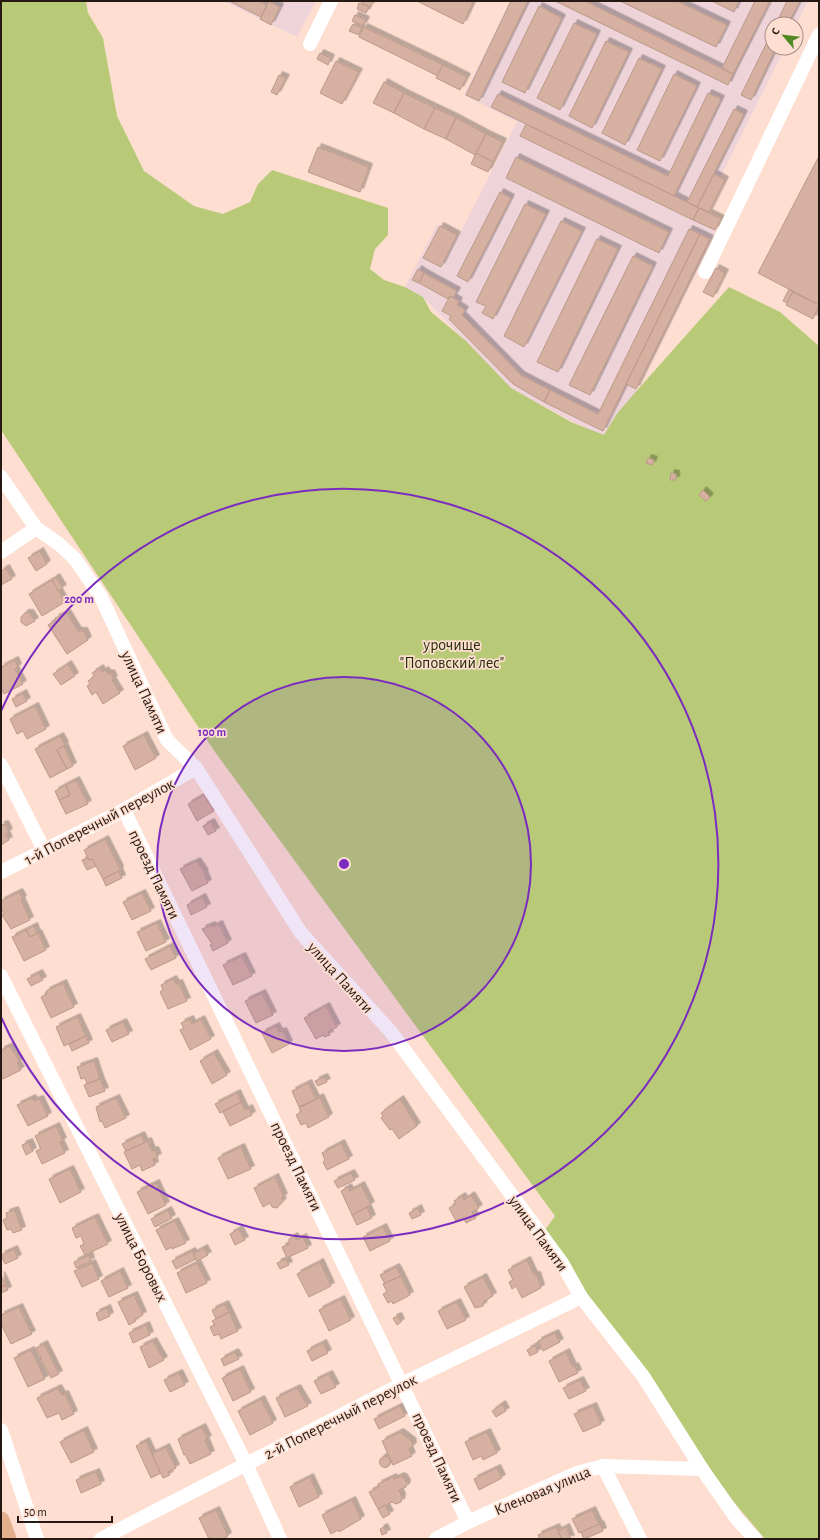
<svg xmlns="http://www.w3.org/2000/svg" width="820" height="1540" font-family="'Alegreya Sans',sans-serif">
	<style>
		.industrial { fill: #eed4d9 }
		.green { fill: #b8ca77 }
		.building { fill: #d6b1a1; stroke: #bb9888; filter: url(#shadow) }
		.lines { fill: none; stroke-linecap: round; stroke-linejoin: round }
		.minor { stroke: #fff; stroke-width: 14 }
		.major { stroke: #e2b08c; stroke-width: 17 }
		.ring { fill: none; stroke: #7b2cbf; stroke-width: 2 }
		.labels { text-anchor: middle; stroke-width: 3.5; stroke-linejoin: round; paint-order: stroke }
		.park-label { font-size: 16px; fill: #262d07; stroke: #fdded0 }
		.street-label { font-size: 16px; fill: #261913; stroke: #fdded0 }
		.centre { fill: #7b2cbf; stroke: #fdded0; stroke-width: 2 }
		.ring-label { font-size: 12px; text-anchor: middle; font-weight: bold; fill: #7b2cbf; stroke: #fdded0; stroke-width: 3.5; stroke-linejoin: round; paint-order: stroke }
	</style>
	<defs>
		<filter id="shadow"><feDropShadow dx="3.5" dy="-3.5" stdDeviation="0" flood-color="#0004"/></filter>
	</defs>
	<rect width="100%" height="100%" fill="#fdded0"/>
	<g class="industrial">
		<path d="M223 1H316L297 37Z"/>
		<path d="M510 1H808L796 25 772 24V48H785L704 210 721 219 611 442 510 388 426 300 404 289 437 225 459 235 517 122 464 95Z"/>
	</g>
	<path class="green" d="M1 1H86L88 13 103 38 117 116 144 171 194 206 223 214 250 202 258 184 272 170 388 208V235L375 249 370 269 384 280 405 287 423 297 431 312 466 341 511 388 571 422 604 435 616 415 632 396 729 287 780 312 819 346V1539H765L707 1470 540 1237 555 1216 215 752 1 430Z"/>
	<g class="building">
		<path d="M229 1H258L267 5 261 17Z"/>
		<path d="M269 1 280 7 271 25 260 19Z"/>
		<path d="M360 1H373L370 7Z"/>
		<path d="M417 1H469L473 3 463 24Z"/>
		<path d="M511 1H528L479 101 466 95Z"/>
		<path d="M555 1H585L733 74 728 85Z"/>
		<path d="M620 1H677L727 25 716 47Z"/>
		<path d="M712 1H739L734 12Z"/>
		<path d="M755 1H770L733 74 722 68Z"/>
		<path d="M787 1H800L788 24H776Z"/>
		<path d="M359 3 369 7 366 13 357 9Z"/>
		<path d="M539 6 562 18 525 93 502 82Z"/>
		<path d="M355 15 366 20 363 26 352 21Z"/>
		<path d="M574 23 597 34 560 110 537 98Z"/>
		<path d="M353 24 362 28 359 35 349 31Z"/>
		<path d="M364 27 443 65 438 76 359 37Z"/>
		<path d="M772 32V48H776L751 100 741 95Z"/>
		<path d="M606 41 629 52 592 128 569 116Z"/>
		<path d="M320 53 331 58 328 65 317 59Z"/>
		<path d="M639 58 662 69 625 145 602 133Z"/>
		<path d="M336 61 359 72 342 104 320 93Z"/>
		<path d="M443 65 467 77 460 90 436 78Z"/>
		<path d="M674 74 697 86 660 161 637 150Z"/>
		<path d="M279 75 286 78 277 95 271 92Z"/>
		<path d="M384 82 404 93 394 113 373 103Z"/>
		<path d="M404 93 435 108 424 129 394 113Z"/>
		<path d="M708 93 721 99 674 196 491 107 498 94 668 176Z"/>
		<path d="M435 108 456 118 446 139 424 129Z"/>
		<path d="M734 109 744 114 697 207 687 202Z"/>
		<path d="M456 118 486 134 475 155 446 139Z"/>
		<path d="M526 124 699 208 693 220 520 136Z"/>
		<path d="M486 134 503 142 493 162 476 153Z"/>
		<path d="M318 147 369 167 360 192 308 172Z"/>
		<path d="M476 153 493 162 488 172 471 164Z"/>
		<path d="M819 156V305L758 273Z"/>
		<path d="M516 157 669 232 659 253 506 178Z"/>
		<path d="M714 174 725 180 709 212 697 207Z"/>
		<path d="M500 192 511 198 468 282 457 276Z"/>
		<path d="M525 204 546 214 493 319 482 313 486 306 476 302Z"/>
		<path d="M699 208 721 219 715 230 693 220Z"/>
		<path d="M561 221 582 231 524 347 504 336Z"/>
		<path d="M440 226 457 235 441 267 423 258Z"/>
		<path d="M689 229 700 234 603 431 544 402 550 390 598 414Z"/>
		<path d="M700 234 710 239 636 389 626 384Z"/>
		<path d="M597 239 618 249 558 372 537 362Z"/>
		<path d="M633 256 653 266 590 395 569 385Z"/>
		<path d="M716 268 725 273 713 297 703 292Z"/>
		<path d="M418 269 424 273 419 283 412 280Z"/>
		<path d="M424 273 457 291 453 298 450 296 448 299 419 283Z"/>
		<path d="M789 289 793 292 787 303 783 301Z"/>
		<path d="M793 292 819 305 813 319 786 305Z"/>
		<path d="M450 296 459 301 457 305 465 310 462 315 521 375 550 390 544 402 513 384 449 319 451 316 442 311Z"/>
		<path d="M648 458 654 460 652 465 646 463Z"/>
		<path d="M671 473 676 474V480H670Z"/>
		<path d="M703 490 710 497 706 501 699 495Z"/>
		<path d="M40 551 47 564 36 571 28 558Z"/>
		<path d="M6 568 12 579 1 585V571Z"/>
		<path d="M56 577 63 588 58 591 52 580Z"/>
		<path d="M52 580 65 602 42 616 29 594Z"/>
		<path d="M25 613H30L35 621 26 626 21 622V617Z"/>
		<path d="M67 613 78 631H84L88 640 67 654 48 625 56 620 55 618Z"/>
		<path d="M15 660 18 667 15 669 23 684 4 694 1 688V667Z"/>
		<path d="M68 664 75 676 61 685 53 674Z"/>
		<path d="M100 668 102 672 105 670 108 674 111 673 114 679 112 680 120 693 103 704 96 692 92 695 87 686 90 684 88 681 95 676 92 673Z"/>
		<path d="M23 693 27 701 16 707 12 699Z"/>
		<path d="M35 706 46 729 27 739 23 731 17 734 10 719Z"/>
		<path d="M144 735 156 758 135 770 123 746Z"/>
		<path d="M60 736 65 745 57 750 67 769 50 778 35 749Z"/>
		<path d="M64 746 73 766 67 769 57 750Z"/>
		<path d="M76 780 88 804 66 814 59 800 70 795 66 785Z"/>
		<path d="M66 785 70 795 59 800 55 791Z"/>
		<path d="M204 795 214 811 197 821 188 804Z"/>
		<path d="M211 822 216 831 208 835 203 826Z"/>
		<path d="M5 824 9 832 6 834 9 840 1 845V825Z"/>
		<path d="M105 839 120 869 119 871 103 879 92 859 89 860 84 850Z"/>
		<path d="M87 858 89 860 92 859 96 866 87 870 82 860Z"/>
		<path d="M197 861 205 873 204 874 208 883 192 891 180 869Z"/>
		<path d="M119 871 122 878 106 886 103 879Z"/>
		<path d="M19 892 23 899 21 900 30 920 11 929 2 915 4 914 1 908V901Z"/>
		<path d="M142 893 151 911 132 920 123 902Z"/>
		<path d="M202 897 207 907 191 915 187 905Z"/>
		<path d="M157 923 166 942 146 951 137 932Z"/>
		<path d="M219 924 228 943 213 951 210 945 212 944 202 929 212 925 213 927Z"/>
		<path d="M34 926 37 934 30 937 26 930Z"/>
		<path d="M26 930 30 937 38 933 46 950 24 961 12 937Z"/>
		<path d="M170 946 176 958 151 970 145 959Z"/>
		<path d="M242 956 252 976 233 985 223 965Z"/>
		<path d="M39 973 43 980 31 986 27 979Z"/>
		<path d="M173 979 176 984 179 983 187 1001 168 1009 160 992 163 990 161 985Z"/>
		<path d="M63 983 74 1007 51 1018 41 997 47 994 46 991Z"/>
		<path d="M262 993 273 1015 256 1023 245 1001Z"/>
		<path d="M326 1006 337 1027 328 1032 330 1035 324 1037 323 1035 316 1039 304 1018Z"/>
		<path d="M77 1017 86 1036 64 1046 56 1027Z"/>
		<path d="M190 1019 192 1024 201 1019 211 1039 190 1050 180 1030 184 1028 181 1023Z"/>
		<path d="M123 1022 129 1034 112 1042 106 1030Z"/>
		<path d="M276 1026 279 1032 283 1031 289 1044 272 1053 262 1033Z"/>
		<path d="M86 1036 89 1043 72 1051 69 1044Z"/>
		<path d="M10 1046 20 1062 17 1063 21 1070 3 1079 1 1074V1050Z"/>
		<path d="M214 1053 227 1075 212 1084 200 1061Z"/>
		<path d="M94 1061 100 1079 87 1084 85 1078 81 1079 77 1067Z"/>
		<path d="M324 1077 327 1082 318 1086 315 1081Z"/>
		<path d="M100 1079 105 1091 89 1097 84 1085Z"/>
		<path d="M308 1083 316 1099 299 1107 292 1091Z"/>
		<path d="M237 1093 241 1102 220 1113 215 1104Z"/>
		<path d="M320 1097 329 1117 308 1128 306 1123 301 1125 296 1115 301 1112 299 1108Z"/>
		<path d="M32 1098 34 1101 40 1099 48 1116 28 1126 17 1105Z"/>
		<path d="M116 1098 126 1118 105 1128 102 1121 100 1122 96 1107Z"/>
		<path d="M400 1099 417 1126 399 1139 392 1129 390 1130 381 1118 383 1116 381 1113Z"/>
		<path d="M241 1102 245 1110 249 1108 252 1115 230 1126 223 1112Z"/>
		<path d="M56 1126 63 1141 60 1142 65 1153 42 1164 36 1151 41 1149 35 1136Z"/>
		<path d="M141 1135 145 1143 126 1151 122 1144Z"/>
		<path d="M148 1141 152 1151 155 1150 158 1157 153 1159 155 1165 142 1171 140 1165 132 1169 124 1152Z"/>
		<path d="M29 1142 33 1151 26 1155 22 1145Z"/>
		<path d="M341 1143 349 1159 327 1170 323 1162 325 1160 322 1153Z"/>
		<path d="M241 1147 251 1169 228 1179 218 1158Z"/>
		<path d="M70 1169 81 1192 60 1203 49 1179Z"/>
		<path d="M351 1173 355 1180 338 1188 334 1181Z"/>
		<path d="M275 1177 284 1197 281 1198 283 1201 277 1208 272 1207 270 1203 263 1207 254 1188Z"/>
		<path d="M156 1183 166 1205 148 1214 137 1192Z"/>
		<path d="M361 1185 371 1205 352 1215 341 1191 348 1187 350 1191Z"/>
		<path d="M471 1195 479 1208 472 1212 476 1218 466 1223 463 1217 456 1221 449 1208 456 1204 454 1201 462 1196 464 1200Z"/>
		<path d="M367 1207 372 1218 357 1225 352 1215Z"/>
		<path d="M418 1208 421 1215 412 1219 409 1213Z"/>
		<path d="M15 1210 22 1230 13 1233 11 1229 7 1230 3 1220 7 1218 6 1213Z"/>
		<path d="M168 1210 172 1218 155 1227 151 1219Z"/>
		<path d="M95 1217 108 1244 85 1255 80 1246 84 1244 81 1236 76 1238 72 1228Z"/>
		<path d="M175 1221 186 1243 172 1249V1247L166 1250 156 1230Z"/>
		<path d="M383 1227 390 1241 370 1251 363 1237Z"/>
		<path d="M239 1229 245 1240 235 1245 230 1234Z"/>
		<path d="M294 1236 297 1240 303 1237 308 1248 287 1258 282 1247 289 1244V1239Z"/>
		<path d="M204 1248 208 1255 197 1261 193 1254Z"/>
		<path d="M14 1249 18 1258 5 1264 1 1255Z"/>
		<path d="M192 1251 196 1259 176 1269 172 1261Z"/>
		<path d="M89 1255 91 1261 76 1268 74 1262Z"/>
		<path d="M286 1259 289 1265 280 1269 277 1263Z"/>
		<path d="M527 1260 534 1275H537L541 1288 522 1298 516 1286 512 1289 509 1282 513 1280 508 1270Z"/>
		<path d="M320 1262 331 1286 309 1297 297 1274Z"/>
		<path d="M92 1263 99 1279 82 1287 74 1271Z"/>
		<path d="M197 1263 207 1283 186 1293 177 1273Z"/>
		<path d="M396 1267 401 1276 385 1284 380 1275Z"/>
		<path d="M120 1271 128 1288 109 1297 101 1281Z"/>
		<path d="M1 1275 6 1285 1 1287Z"/>
		<path d="M401 1276 410 1295 393 1304 392 1301 388 1303 383 1294 387 1292 383 1284Z"/>
		<path d="M483 1277 493 1296 484 1301 483 1306 475 1308 464 1287Z"/>
		<path d="M6 1285 8 1290 1 1293V1287Z"/>
		<path d="M134 1295 143 1315 135 1319 136 1321 129 1325 118 1302Z"/>
		<path d="M341 1299 351 1320 329 1331 319 1310Z"/>
		<path d="M457 1302 466 1320 447 1329 438 1311Z"/>
		<path d="M225 1304 229 1312 216 1319 212 1310Z"/>
		<path d="M19 1307 32 1334 11 1344 1 1324V1315Z"/>
		<path d="M107 1308 110 1316 99 1321 96 1313Z"/>
		<path d="M229 1312 238 1331 221 1339 219 1334 214 1336 210 1327 215 1325 212 1321Z"/>
		<path d="M398 1316 401 1322 397 1325 393 1318Z"/>
		<path d="M146 1325 150 1335 133 1343 129 1333Z"/>
		<path d="M555 1333 560 1342 543 1351 538 1341Z"/>
		<path d="M153 1341 164 1360 149 1368 140 1347Z"/>
		<path d="M323 1343 328 1353 312 1361 307 1351Z"/>
		<path d="M44 1344 59 1374 51 1378 40 1358H41L36 1348Z"/>
		<path d="M535 1345 538 1352 530 1356 527 1350Z"/>
		<path d="M31 1350 45 1379 28 1387 14 1358Z"/>
		<path d="M235 1352 239 1359 224 1366 221 1359Z"/>
		<path d="M566 1352 573 1367 575 1366 578 1373 559 1382 549 1361Z"/>
		<path d="M240 1369 251 1392 233 1401 222 1378Z"/>
		<path d="M179 1373 185 1385 170 1392 164 1380Z"/>
		<path d="M329 1374 336 1387 321 1394 314 1381Z"/>
		<path d="M580 1380 586 1391 569 1399 563 1388Z"/>
		<path d="M58 1388 62 1395 65 1394 74 1414 62 1420 59 1413 47 1418 37 1398Z"/>
		<path d="M297 1388 308 1406 285 1417 276 1398Z"/>
		<path d="M261 1399 273 1423 250 1435 238 1411Z"/>
		<path d="M502 1404 506 1411 496 1417 492 1411Z"/>
		<path d="M400 1406 405 1416 379 1429 374 1419Z"/>
		<path d="M593 1406 601 1424 583 1432 574 1414Z"/>
		<path d="M202 1427 208 1439 205 1440 211 1454 190 1464 185 1454 184 1455 178 1439Z"/>
		<path d="M84 1430 94 1452 71 1463 60 1442Z"/>
		<path d="M400 1432 412 1441 413 1446 409 1449 412 1456 393 1465 382 1441Z"/>
		<path d="M487 1432 497 1453 483 1460 481 1456 473 1460 465 1442Z"/>
		<path d="M146 1441 161 1473 151 1478 136 1446Z"/>
		<path d="M166 1447 176 1468 168 1472 170 1475 163 1478 152 1454Z"/>
		<circle cx="385" cy="1462" r="5.5"/>
		<path d="M497 1468 502 1478 479 1490 474 1479Z"/>
		<path d="M96 1472 101 1484 81 1493 76 1480Z"/>
		<path d="M401 1476 404 1478 407 1483 406 1487 399 1490 402 1497 401 1502 396 1504 392 1502 378 1509 369 1492 379 1487 378 1484 393 1477 394 1479Z"/>
		<path d="M310 1477 319 1497 299 1507 290 1487Z"/>
		<path d="M352 1500 361 1519 339 1532 338 1530 331 1534 322 1515Z"/>
		<path d="M385 1505 390 1514 383 1518 378 1509Z"/>
		<path d="M216 1510 228 1536 223 1539H209L199 1518Z"/>
		<path d="M592 1510 599 1525 579 1533 572 1519Z"/>
		<path d="M600 1524 603 1531 584 1539 581 1532Z"/>
		<path d="M384 1527 387 1533 382 1535 380 1529Z"/>
		<path d="M556 1527 562 1539H540L538 1535Z"/>
		<path d="M566 1527 571 1539H562L558 1531Z"/>
	</g>
	<g class="lines">
		<g class="minor">
			<path d="M310 44 331 1"/>
			<path d="M705 272 819 35"/>
			<path d="M1 477 36 528 59 544 75 559 101 597 167 740 196 768 301 933 391 1032 562 1263 581 1297 643 1376 702 1469 737 1519 755 1539"/>
			<path d="M1 552 36 528"/>
			<path d="M1 765 44 850"/>
			<path d="M124 810 468 1522"/>
			<path d="M1 872 124 810 196 768"/>
			<path d="M1 976 246 1464 280 1539"/>
			<path d="M1 1430 37 1539"/>
			<path d="M603 1466 640 1539"/>
			<path d="M101 1539 402 1384 581 1297"/>
			<path d="M436 1539 468 1522 577 1473 603 1466 702 1469"/>
		</g>
		<path class="major" d="M1 1520 8 1539"/>
	</g>
	<circle cx="344" cy="864" r="187" fill="#7b2cbf" fill-opacity=".12"/>
	<g class="ring">
		<circle cx="344" cy="864" r="187"/>
		<path d="M1 711A375 375 0 1 1 1 1017"/>
	</g>
	<g class="labels">
		<g class="park-label">
			<text x="452" y="650">урочище<tspan x="452" dy="18">"Поповский лес"</tspan></text>
		</g>
		<g class="street-label">
			<text transform="translate(145 692) rotate(65)" y="6">улица Памяти</text>
			<text transform="translate(99 821) rotate(-28)" y="6">1-й Поперечный переулок</text>
			<text transform="translate(155 874) rotate(64)" y="6">проезд Памяти</text>
			<text transform="translate(341 977) rotate(48)" y="6">улица Памяти</text>
			<text transform="translate(297 1166) rotate(64)" y="6">проезд Памяти</text>
			<text transform="translate(539 1233) rotate(54)" y="6">улица Памяти</text>
			<text transform="translate(142 1257) rotate(63)" y="6">улица Боровых</text>
			<text transform="translate(340 1416) rotate(-27)" y="6">2-й Поперечный переулок</text>
			<text transform="translate(438 1457) rotate(65)" y="6">проезд Памяти</text>
			<text transform="translate(542 1490) rotate(-23)" y="6">Кленовая улица</text>
		</g>
	</g>
	<circle cx="344" cy="864" r="6" class="centre"/>
	<g class="ring-label">
		<text x="79" y="603">200 m</text>
		<text x="212" y="736">100 m</text>
	</g>
	<rect width="820" height="1540" fill="none" stroke="#261913" stroke-width="4"/>
	<g transform="translate(784 36) rotate(298)"><circle r="19" fill="#fdded0" stroke="#a78f84"/>
	<path d="M0-3L7 15L0 10L-7 15Z" fill="#518a25"/>
	<text y="-6" font-size="11" font-weight="bold" text-anchor="middle" fill="#261913">С</text>
	</g>
	<path d="M18 1516v6h94v-6" fill="none" stroke="#261913" stroke-width="2"/>
	<text x="24" y="1516" font-size="12" fill="#261913" stroke="#fdded0" stroke-width="3" paint-order="stroke">50 m</text>
</svg>
